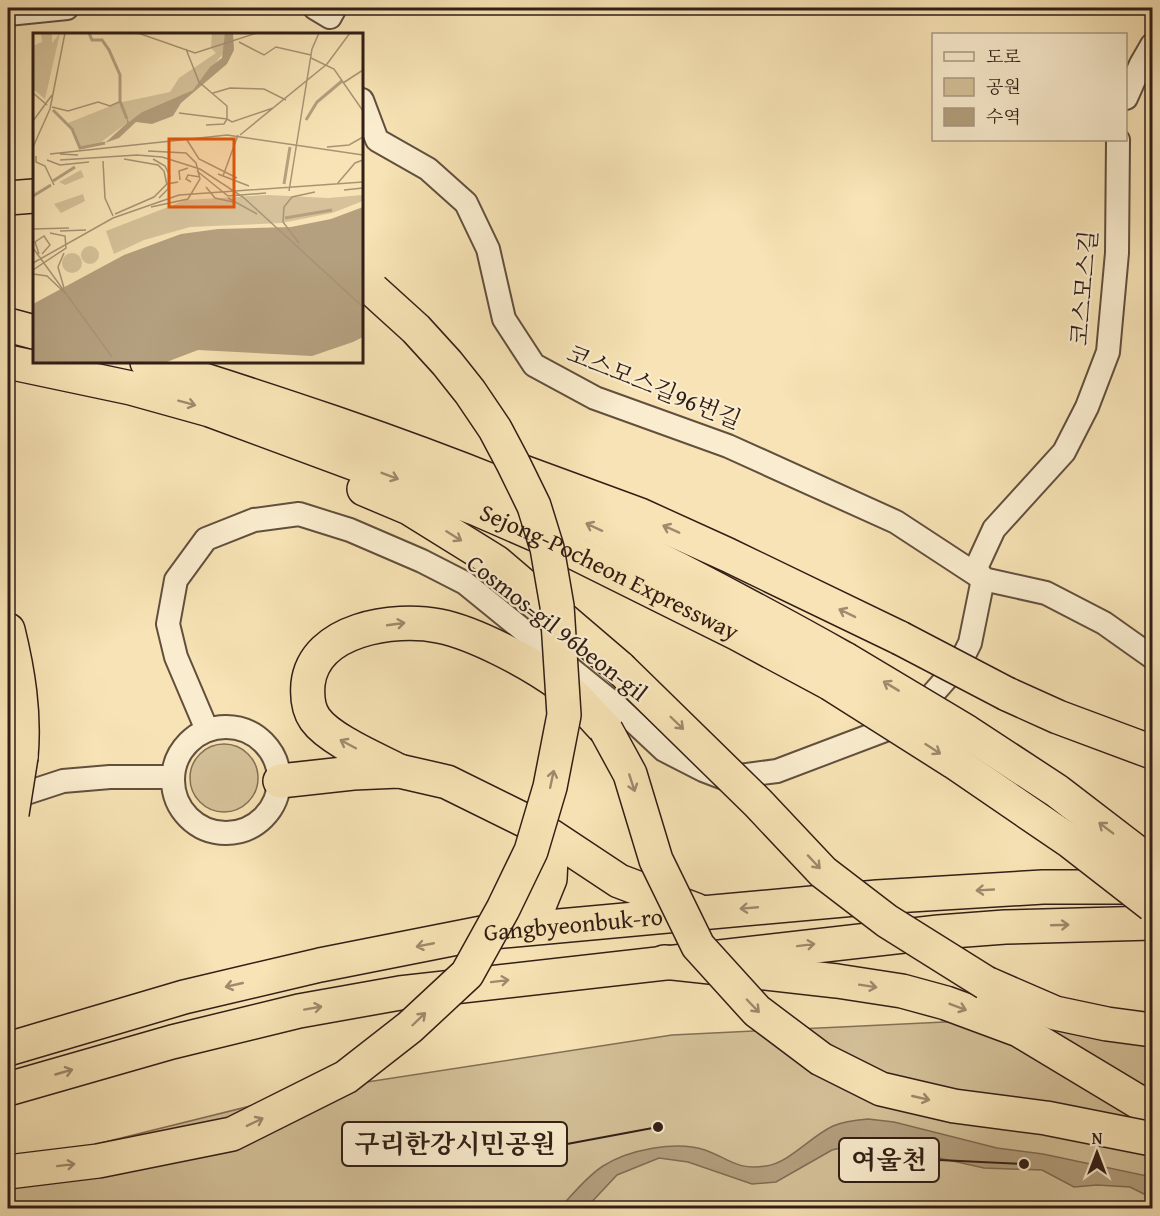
<svg xmlns="http://www.w3.org/2000/svg" width="1160" height="1216" font-family="'Gentium Book Plus','Noto Serif KR',serif">
	<style>
		.green { fill: #d5c29a; stroke: #837058; stroke-width: 1.5 }
		.water { fill: #b4a07f; stroke: #806c55; stroke-width: 1.5 }
		.lines { fill: none; stroke-linecap: round; stroke-linejoin: round }
		.minor-casing { stroke: #624f3e; stroke-width: 26 }
		.trunk-casing { stroke: #311e16; stroke-width: 36 }
		.motorway-casing { stroke: #311e16; stroke-width: 36 }
		.minor { stroke: #faedcf; stroke-width: 22 }
		.trunk { stroke: #f7e3b5; stroke-width: 33 }
		.motorway { stroke: #f7e3b5; stroke-width: 33 }
		.motorway-bridge-casing { stroke: #311e16; stroke-width: 36; stroke-linecap: butt }
		.motorway-bridge { stroke: #f7e3b5; stroke-width: 33 }
		.oneway { stroke: #9e8a6d }
		.labels { text-anchor: middle; stroke-width: 4.5; stroke-linejoin: round; paint-order: stroke }
		.street-label { font-size: 24px; fill: #311e16; stroke: #faedcf }
		.inset-river { fill: none; stroke: #b4a07f; stroke-width: 3 }
		.inset-road { fill: none; stroke: #a89475; stroke-width: 1.5 }
		.view { fill: #df560c; fill-opacity: 0.15; stroke: #df560c; stroke-width: 3 }
		.inset-edge { fill: none; stroke: #311e16; stroke-width: 3 }
		.leader { fill: none; stroke: #311e16; stroke-width: 2 }
		.callout-dot { fill: #311e16; stroke: #faedcf; stroke-width: 2 }
		.callout { fill: #faedcf; stroke: #311e16; stroke-width: 2 }
		.callout-label { font-size: 26px; text-anchor: middle; font-weight: bold; fill: #311e16 }
	</style>
	<rect width="100%" height="100%" fill="#f7e3b5"/>
	<filter id="stains"><feTurbulence type="fractalNoise" baseFrequency=".00333" numOctaves="4"/><feColorMatrix values="0 0 0 0 .2 0 0 0 0 .09 0 0 0 0 .02 0 0 0 .5 -.17"/></filter>
	<radialGradient id="worn" r=".72"><stop offset=".6" stop-color="#630" stop-opacity="0"/><stop offset="1" stop-color="#630" stop-opacity=".3"/></radialGradient>
	<g class="green">
		<circle cx="224" cy="778" r="34"/>
		<path d="M1048 1017 1152 1034V1208H8V1166L315 1090 672 1035Z"/>
	</g>
	<path class="water" d="M868 1119 894 1122 997 1148 1043 1154 1152 1177V1198L1130 1187 1097 1185 1074 1187 1042 1170 984 1168 903 1150 875 1140 832 1150 776 1182 752 1184 688 1162 659 1158 617 1175 586 1208H560C573 1194 586 1177 603 1166 628 1150 676 1140 705 1150 728 1158 737 1171 766 1166 789 1163 811 1136 833 1126 844 1121 856 1120 868 1119Z"/>
	<g class="lines">
		<g class="minor-casing">
			<g id="minor">
				<path d="M315 8 330 17 335 8"/>
				<path d="M8 14 67 8"/>
				<path d="M1126 98 1141 64 1152 45"/>
				<path d="M362 100 377 140 428 169 466 203 488 249 504 319 534 365 595 398 728 446 896 522 983 579 1046 593 1104 623 1152 657"/>
				<path d="M983 579 976 568 994 529 1064 452 1087 407 1108 352 1117 253 1118 140"/>
				<circle cx="226" cy="780" r="53"/>
				<path d="M207 730 176 657 168 624 176 580 206 539 254 520 299 514 350 530 422 561 465 583 618 707 664 750 703 770 724 778 777 771 909 721 960 663 970 643 983 579"/>
				<path d="M8 799 63 781 110 777H172"/>
			</g>
		</g>
		<g class="trunk-casing">
			<g id="trunk">
				<path d="M280 781 353 773 399 771 447 782 536 826 619 881 696 910"/>
				<path d="M500 927 516 921 539 906 550 879 551 858 536 826"/>
				<path id="s1" d="M8 1049 184 997 320 965 482 933 877 897 1043 887H1145"/>
				<path d="M8 1089 172 1042 299 1011 400 993 939 932 1005 927 1152 923"/>
			</g>
		</g>
		<g class="motorway-casing">
			<g id="motorway">
				<path d="M8 198 34 196"/>
				<path d="M8 325 34 332"/>
				<path id="s2" d="M8 362 131 388 210 410 477 509 555 543 738 634 831 684"/>
				<path d="M147 362C272 401 397 442 519 492 573 514 625 542 678 569 734 598 790 628 845 659"/>
				<path d="M523 472 640 515 728 555 900 638"/>
				<path d="M364 489 409 508 496 562 620 668"/>
				<path d="M8 630C18 671 25 713 21 757"/>
				<path d="M1007 694 1058 717 1152 752"/>
				<path d="M399 771C376 759 330 740 315 719 308 709 307 696 308 684 314 629 394 617 439 626 475 633 531 663 561 685 578 697 592 716 606 730"/>
				<path d="M664 962 837 981 902 991 946 1003 1019 1030 1152 1110"/>
				<path d="M986 983 1055 1013 1107 1024 1152 1030"/>
			</g>
		</g>
		<use href="#minor" class="minor"/>
		<use href="#trunk" class="trunk"/>
		<use href="#motorway" class="motorway"/>
		<g class="motorway-bridge-casing">
			<g id="motorway-bridge">
				<path d="M900 638 1007 694"/>
				<path d="M845 659 967 732 1057 791 1152 864"/>
				<path d="M620 668 758 803 823 872 887 921 986 983"/>
				<path d="M831 684 954 762 1071 842 1152 905"/>
				<path d="M606 730 630 774 656 860 698 946 757 1011 821 1059 881 1089 954 1106 1046 1118 1152 1139"/>
				<path d="M12 814 21 757"/>
				<path d="M8 1172 98 1161 232 1134 346 1077 410 1027 467 974 503 909 531 851 550 787 564 715 557 606 547 548 534 506 513 463 495 429 470 392 447 363 416 329 373 290"/>
			</g>
		</g>
		<use href="#motorway-bridge" class="motorway-bridge"/>
	</g>
	<defs><path id="oneway-shaft" d="M-6 0H5M1.5-3L5.5 0L1.5 3" fill="none" stroke-width="1.6" stroke-linecap="round" stroke-linejoin="round" transform="scale(1.5)"/></defs>
	<g class="oneway">
		<use href="#oneway-shaft" transform="translate(187 403) rotate(15)"/>
		<use href="#oneway-shaft" transform="translate(390 476) rotate(21)"/>
		<use href="#oneway-shaft" transform="translate(594 527) rotate(-155)"/>
		<use href="#oneway-shaft" transform="translate(671 529) rotate(-156)"/>
		<use href="#oneway-shaft" transform="translate(454 536) rotate(32)"/>
		<use href="#oneway-shaft" transform="translate(847 613) rotate(-154)"/>
		<use href="#oneway-shaft" transform="translate(396 624) rotate(-8)"/>
		<use href="#oneway-shaft" transform="translate(891 686) rotate(-149)"/>
		<use href="#oneway-shaft" transform="translate(677 723) rotate(44)"/>
		<use href="#oneway-shaft" transform="translate(348 744) rotate(-152)"/>
		<use href="#oneway-shaft" transform="translate(933 749) rotate(33)"/>
		<use href="#oneway-shaft" transform="translate(552 779) rotate(-78)"/>
		<use href="#oneway-shaft" transform="translate(632 783) rotate(72)"/>
		<use href="#oneway-shaft" transform="translate(1106 828) rotate(-143)"/>
		<use href="#oneway-shaft" transform="translate(814 862) rotate(47)"/>
		<use href="#oneway-shaft" transform="translate(985 890) rotate(177)"/>
		<use href="#oneway-shaft" transform="translate(749 908) rotate(175)"/>
		<use href="#oneway-shaft" transform="translate(1060 925) rotate(-2)"/>
		<use href="#oneway-shaft" transform="translate(425 945) rotate(169)"/>
		<use href="#oneway-shaft" transform="translate(806 945) rotate(-7)"/>
		<use href="#oneway-shaft" transform="translate(500 981) rotate(-7)"/>
		<use href="#oneway-shaft" transform="translate(234 985) rotate(167)"/>
		<use href="#oneway-shaft" transform="translate(868 986) rotate(9)"/>
		<use href="#oneway-shaft" transform="translate(753 1006) rotate(46)"/>
		<use href="#oneway-shaft" transform="translate(958 1007) rotate(21)"/>
		<use href="#oneway-shaft" transform="translate(313 1008) rotate(-10)"/>
		<use href="#oneway-shaft" transform="translate(419 1019) rotate(-44)"/>
		<use href="#oneway-shaft" transform="translate(64 1072) rotate(-16)"/>
		<use href="#oneway-shaft" transform="translate(921 1098) rotate(13)"/>
		<use href="#oneway-shaft" transform="translate(255 1122) rotate(-26)"/>
		<use href="#oneway-shaft" transform="translate(66 1165) rotate(-7)"/>
	</g>
	<g class="labels">
		<g class="street-label">
			<text transform="translate(1084 288) rotate(-85)" y="8">코스모스길</text>
			<text transform="translate(654 387) rotate(22)" y="8">코스모스길96번길</text>
			<text dy="8" stroke="none"><textPath href="#s2" startOffset="639">Sejong-Pocheon Expressway</textPath></text>
			<text transform="translate(557 628) rotate(38)" y="8">Cosmos-gil 96beon-gil</text>
			<text dy="8" stroke="none"><textPath href="#s1" startOffset="580">Gangbyeonbuk-ro</textPath></text>
		</g>
	</g>
	<g transform="translate(33 33)">
		<rect width="330" height="330" fill="#f7e3b5"/>
		<path d="M8 0H19V10L27 0 12 66 0 56V13L9 9ZM179 0H192L193 17 160 57 109 79 96 90 94 86V90L68 109 47 114 35 90 85 70 137 59 146 45 183 20 178 15ZM48 137 51 144 32 152 26 149ZM50 161 52 168 28 180 21 171ZM235 162 295 165 330 162V168L299 180 249 190 157 194 111 207 81 221 73 198 153 167ZM48 222a9 9 0 1 1 18 0a9 9 0 1 1-18 0ZM29 230a10 10 0 1 1 20 0a10 10 0 1 1-20 0Z" fill="#d5c29a"/>
		<path d="M192 0H200L201 17 194 31 148 70 140 83 119 91 103 89 86 105 72 110 94 90V85L96 89 109 79 160 57 177 34 189 25ZM330 174V304L320 309 279 323 165 317 131 330H0V271L91 222 148 201 185 196 258 194 298 186Z" fill="#b4a07f"/>
		<path class="inset-river" d="M56 0 59 7H69L76 17 87 42V68L94 86M20 77 39 96 47 115 72 110M273 87 284 69 309 48M20 148 42 134M251 151 257 114M0 163 18 152M252 185 299 177"/>
		<path class="inset-road" d="M105 0 162 20 224 0M206 9 231 22 243 14 278 22M153 16 166 49 194 73V86L199 89 240 75M278 25 301 36 330 78M310 50 330 37M0 60 14 72M180 60 197 55 231 56 253 67M19 74 35 78 65 69 77 73 86 69M146 80 194 86M0 88 19 62M173 92 191 91 194 86M207 102 294 31 317 0M154 107 166 126 204 145M0 114 17 76 32 0M294 114 316 112 330 104M115 118 153 120 163 130 167 146 155 166 118 174M17 121 194 102 330 122M27 121 45 122M3 123V129L12 133 21 152M91 126 125 132 131 138 134 152M120 126 132 133 137 143 135 156 126 165M14 127 27 132 56 129M27 127 104 122 129 124 167 136 210 164 330 274M70 128 72 165 80 183M164 138 195 163 233 160M185 141 216 153M190 143 205 102M147 147 146 138 155 135M158 149 153 146 155 142 167 144M304 151 322 130 330 127M173 154 182 165 200 169M311 157 330 155M256 158 279 16 286 0M195 165 224 181M82 181 121 164 134 151 145 149M0 196 36 195M27 198 53 197M266 210 250 189 251 174 259 164 282 159M0 215 79 324M31 220 25 234 31 255M6 221 2 209 11 203 17 212 9 221M0 230 80 185 146 162 330 149M0 237 33 215 32 203 17 200M0 241 14 243 33 261"/>
		<path class="view" d="M136 106H201V174H136Z"/>
		<rect width="330" height="330" class="inset-edge"/>
	</g>
	<path class="leader" d="M658 1127L567 1144M1024 1164L939 1160"/>
	<g class="callout-dot">
		<circle cx="658" cy="1127" r="6"/>
		<circle cx="1024" cy="1164" r="6"/>
	</g>
	<g class="callout">
		<rect x="342" y="1122" width="225" height="44" rx="6"/>
		<rect x="839" y="1138" width="100" height="44" rx="6"/>
	</g>
	<g class="callout-label">
		<text x="455" y="1153">구리한강시민공원</text>
		<text x="889" y="1169">여울천</text>
	</g>
	<rect width="1160" height="1216" fill="none" stroke="#f7e3b5" stroke-width="30"/>
	<rect x="9" y="9" width="1142" height="1198" fill="none" stroke="#311e16" stroke-width="3"/>
	<rect x="15" y="15" width="1130" height="1186" fill="none" stroke="#311e16" stroke-width="1.5"/>
	<rect x="932" y="33" width="195" height="108" fill="#faedcf" stroke="#aa9a85" stroke-width="1.5"/>
	<rect x="944" y="52" width="30" height="9" fill="#faedcf" stroke="#aa9a85" stroke-width="1.5"/>
	<text x="986" y="63" font-size="18" fill="#311e16">도로</text>
	<rect x="944" y="78" width="30" height="18" fill="#d5c29a" stroke="#aa9a85" stroke-width="1.5"/>
	<text x="986" y="93" font-size="18" fill="#311e16">공원</text>
	<rect x="944" y="108" width="30" height="18" fill="#b4a07f" stroke="#aa9a85" stroke-width="1.5"/>
	<text x="986" y="123" font-size="18" fill="#311e16">수역</text>
	<g transform="translate(1097 1153)" stroke="#faedcf" stroke-width="4.5" paint-order="stroke">
	<path d="M0-4.5L10 22L0 15L-10 22Z" fill="#311e16"/>
	<text y="-9" font-size="16" font-weight="bold" text-anchor="middle" fill="#311e16">N</text>
	</g>
	<rect width="100%" height="100%" filter="url(#stains)"/>
	<rect width="100%" height="100%" fill="url(#worn)"/>
</svg>
